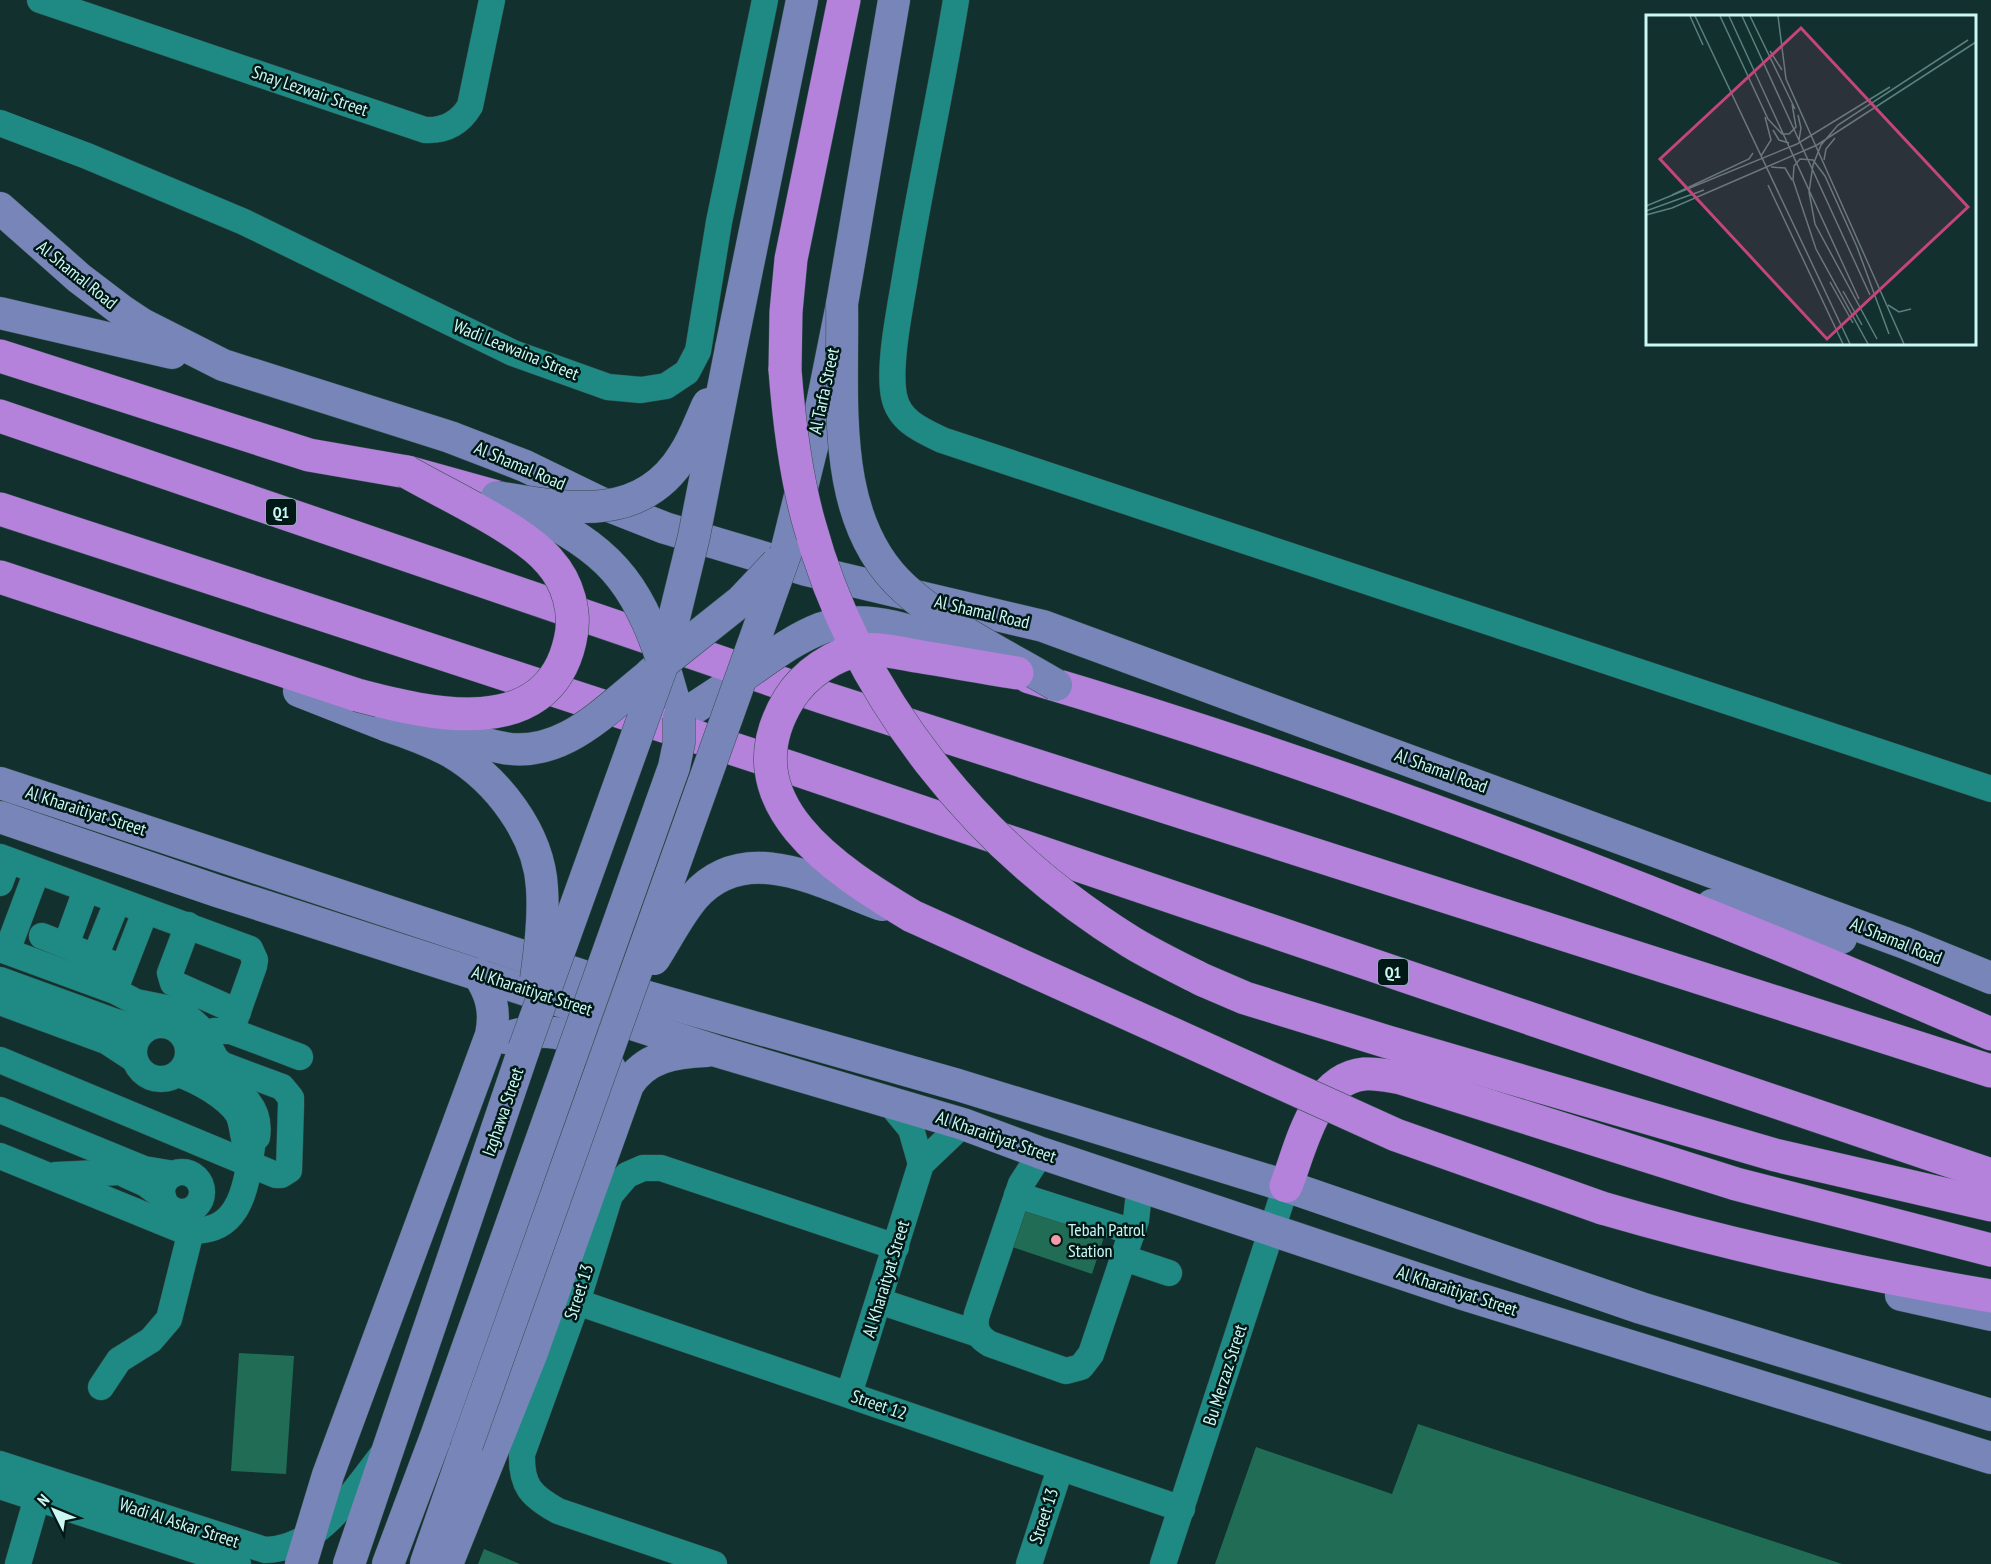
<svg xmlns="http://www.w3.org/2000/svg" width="1991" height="1564" font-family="'PT Sans Narrow',sans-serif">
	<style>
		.building { fill: #216c55 }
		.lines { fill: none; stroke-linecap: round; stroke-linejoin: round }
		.minor-casing { stroke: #314e4b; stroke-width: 27 }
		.major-casing { stroke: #314e4b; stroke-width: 33 }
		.highway-casing { stroke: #314e4b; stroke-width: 34 }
		.minor { stroke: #1f8a84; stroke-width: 26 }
		.major { stroke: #7885b8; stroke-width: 32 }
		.highway { stroke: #b481db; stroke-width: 33 }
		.major-bridge-casing { stroke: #314e4b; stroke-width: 33; stroke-linecap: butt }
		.highway-bridge-casing { stroke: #314e4b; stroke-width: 34; stroke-linecap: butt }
		.major-bridge { stroke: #7885b8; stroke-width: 32 }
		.highway-bridge { stroke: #b481db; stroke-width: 33 }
		.poi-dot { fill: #f39aa8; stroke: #001816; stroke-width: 2 }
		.labels { text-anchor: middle; stroke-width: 5; stroke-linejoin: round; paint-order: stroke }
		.shield { fill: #001816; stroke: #8eb5b1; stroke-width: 1.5 }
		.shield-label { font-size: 16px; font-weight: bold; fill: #cbf8f3 }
		.street-label { font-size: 18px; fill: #cbf8f3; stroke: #001816 }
		.poi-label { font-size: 18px; fill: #cbf8f3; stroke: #001816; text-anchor: start }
		.inset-road { fill: none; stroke: #5b807d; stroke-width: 1.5 }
		.view { fill: #c44579; fill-opacity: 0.15; stroke: #c44579; stroke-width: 3 }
		.inset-edge { fill: none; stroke: #cbf8f3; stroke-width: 3 }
	</style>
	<rect width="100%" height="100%" fill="#11302e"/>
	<g class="building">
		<path d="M1019 1205 1105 1234 1092 1274 1006 1245Z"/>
		<path d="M239 1353 294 1356 286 1474 231 1471Z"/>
		<path d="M1418 1424 1842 1564H1215L1256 1447 1392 1494Z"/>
		<path d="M484 1549 520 1564H478Z"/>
	</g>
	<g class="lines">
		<g class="minor-casing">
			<g id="minor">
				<path d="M40 0 425 130C445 131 460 123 470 106L492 0"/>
				<path d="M956 0C941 93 920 185 905 278 900 309 888 365 894 396 899 421 921 430 942 440L1991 789"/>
				<path d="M0 123 87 156 244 222 513 353 608 387 641 390 666 386 687 372 698 351 719 222 765 0"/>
				<path d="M0 857 250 949 255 960 254 966 231 1031"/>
				<path d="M0 883 8 861"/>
				<path d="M188 925 170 973 173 983 238 1012"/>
				<path d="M42 936 123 968"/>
				<path d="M66 945 86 890"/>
				<path d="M0 949 115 991 136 1002 181 1011 199 1027 216 1059 223 1065 282 1087 291 1098V1105L289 1170 281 1175H276L0 1060"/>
				<path d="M7 951 37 871"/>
				<path d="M95 957 117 902"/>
				<path d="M0 980 113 1021 145 1030"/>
				<path d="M117 984 145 912"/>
				<path d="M0 1002 106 1041 135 1060"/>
				<circle cx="161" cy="1052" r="27"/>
				<path d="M214 1031H231L300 1057"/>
				<path d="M178 1074C197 1080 227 1097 238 1114 242 1122 242 1130 244 1138L253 1140 257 1137C264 1089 210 1084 189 1052"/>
				<path d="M888 1101 911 1129 921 1164"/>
				<path d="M0 1110 144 1169 174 1174"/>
				<path d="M1041 1153 1021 1184 977 1314C973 1328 978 1337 990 1344L1066 1371 1081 1367 1091 1354 1136 1220 1140 1184"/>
				<path d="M0 1156 179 1229C242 1240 246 1187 253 1140"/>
				<circle cx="182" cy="1192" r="20"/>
				<path d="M56 1175 120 1172"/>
				<path d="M126 1175 146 1184 163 1197"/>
				<path d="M1017 1195 1133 1232"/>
				<path d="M1124 1258 1169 1273"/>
				<path d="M879 1301 978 1334"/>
				<path d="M577 1302 1182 1509"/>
				<path d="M101 1387 119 1360 151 1340 169 1319 191 1231"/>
				<path d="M849 1394 921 1164 963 1124"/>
				<path d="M0 1464 265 1550C319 1549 352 1493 382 1455"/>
				<path d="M0 1486 238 1564"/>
				<path d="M18 1564 41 1484"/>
				<path d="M714 1564 558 1511C531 1496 521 1486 522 1454L577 1302 610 1195 627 1175 643 1168H661L896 1247"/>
				<path d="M1029 1564 1060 1469"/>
				<path d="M1163 1564 1286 1186"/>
			</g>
		</g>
		<g class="major-casing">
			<g id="major">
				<path d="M0 208 79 278 121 310 142 324 223 365 450 437 525 466 599 502 665 528 806 570 1043 626 1905 943 1991 978"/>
				<path d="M0 313 172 353"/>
				<path d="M731 348 802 0"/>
				<path d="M786 552 819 419 842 304 894 0"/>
				<path d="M650 674 663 663 679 718 743 676"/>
				<path d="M299 691 388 726"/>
				<path d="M0 783 644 996 958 1085 1286 1186 1641 1308 1991 1415"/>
				<path d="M0 817 217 891 716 1051 963 1124 1041 1153 1463 1294 1991 1458"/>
				<path d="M1712 905 1841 938"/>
				<path d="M506 1038C548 1023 601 1036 616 1082"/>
				<path d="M1901 1295 1991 1315"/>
				<path d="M426 1563 467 1445"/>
				<path d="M301 1564 328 1475 491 1035C496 1011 491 993 478 974"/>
				<path d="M349 1564 524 1049"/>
				<path d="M388 1564 435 1439"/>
				<path d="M447 1564 531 1355 628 1085C645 1057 675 1052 706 1051"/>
			</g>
		</g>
		<g class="highway-casing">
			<g id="highway">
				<path d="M0 356 309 455 407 472 497 497"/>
				<path d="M785 370 786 312 791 259 844 0"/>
				<path d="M0 416 822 697 1991 1071"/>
				<path d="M0 509 795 769 1991 1175"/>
				<path d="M0 577 357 695"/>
				<path d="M1029 677C1357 774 1677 897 1991 1034"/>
				<path d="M1203 980 1245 998 1388 1042 1775 1155 1991 1205"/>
				<path d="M1286 1186C1301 1148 1314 1079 1364 1074 1376 1073 1389 1076 1401 1078L1736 1184 1991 1250"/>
				<path d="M1602 1208C1729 1245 1860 1274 1991 1296"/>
			</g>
		</g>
		<use href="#minor" class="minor"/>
		<use href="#major" class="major"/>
		<use href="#highway" class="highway"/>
		<g class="major-bridge-casing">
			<g id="major-bridge">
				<path d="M842 304C844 398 828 520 905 589 944 625 1009 657 1056 685"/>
				<path d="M497 497C565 508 641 525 684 454 694 439 700 421 708 404"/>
				<path d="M528 511C606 547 637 581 663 663"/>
				<path d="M663 663 741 601 777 563"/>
				<path d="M743 676C768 659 793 639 822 628 876 609 934 640 983 660"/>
				<path d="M429 723C452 732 475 742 499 747 560 761 604 711 647 677"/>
				<path d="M388 726C409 733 431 741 451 752 497 779 539 833 542 888 544 918 540 949 536 979"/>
				<path d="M654 959C667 939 678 916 694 897 746 838 822 883 882 905"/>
				<path d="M524 1049 663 663 694 536 731 348"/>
				<path d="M435 1439 674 767 679 743V718"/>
				<path d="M467 1445 786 552"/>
			</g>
		</g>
		<g class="highway-bridge-casing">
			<g id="highway-bridge">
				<path d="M785 370C789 422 795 473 809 523 856 697 978 848 1131 942 1154 956 1179 968 1203 980"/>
				<path d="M1017 673C985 668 954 662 922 657 903 654 883 648 863 650 834 653 804 675 789 699 726 802 837 871 912 916L1396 1135 1602 1208"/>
				<path d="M357 695C429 714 547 743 570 641 577 613 568 582 549 561 522 529 445 494 407 472"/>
			</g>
		</g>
		<use href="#major-bridge" class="major-bridge"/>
		<use href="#highway-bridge" class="highway-bridge"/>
	</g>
	<circle class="poi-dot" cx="1056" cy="1240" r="6"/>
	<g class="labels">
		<g class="shield">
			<rect x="266" y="499" width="30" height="26" rx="4.5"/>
			<rect x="1378" y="959" width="30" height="26" rx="4.5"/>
		</g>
		<g class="shield-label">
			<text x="281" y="518">Q1</text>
			<text x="1393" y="978">Q1</text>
		</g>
		<g class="street-label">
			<text transform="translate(310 91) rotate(19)" y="6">Snay Lezwair Street</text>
			<text transform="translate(77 275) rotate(39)" y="6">Al Shamal Road</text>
			<text transform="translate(516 350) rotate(22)" y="6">Wadi Leawaina Street</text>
			<text transform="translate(824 391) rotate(-78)" y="6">Al Tarfa Street</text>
			<text transform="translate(520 466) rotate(23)" y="6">Al Shamal Road</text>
			<text transform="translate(982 612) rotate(13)" y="6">Al Shamal Road</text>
			<text transform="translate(1441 771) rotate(20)" y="6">Al Shamal Road</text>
			<text transform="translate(86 811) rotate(18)" y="6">Al Kharaitiyat Street</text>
			<text transform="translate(1896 941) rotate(22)" y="6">Al Shamal Road</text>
			<text transform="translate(532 991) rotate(18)" y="6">Al Kharaitiyat Street</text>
			<text transform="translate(503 1112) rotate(-71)" y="6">Izghawa Street</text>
			<text transform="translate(996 1137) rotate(19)" y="6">Al Kharaitiyat Street</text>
			<text transform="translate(886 1279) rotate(-73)" y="6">Al Kharaityat Street</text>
			<text transform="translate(1457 1291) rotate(18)" y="6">Al Kharaitiyat Street</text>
			<text transform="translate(579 1292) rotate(-72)" y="6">Street 13</text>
			<text transform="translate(1225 1375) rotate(-72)" y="6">Bu Merzaz Street</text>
			<text transform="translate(879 1405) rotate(19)" y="6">Street 12</text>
			<text transform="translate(1044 1516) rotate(-72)" y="6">Street 13</text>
			<text transform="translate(179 1523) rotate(18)" y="6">Wadi Al Askar Street</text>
		</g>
		<g class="poi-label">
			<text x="1068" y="1236">Tebah Patrol<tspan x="1068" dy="21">Station</tspan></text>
		</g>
	</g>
	<g transform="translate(1646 15)">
		<rect width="330" height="330" fill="#11302e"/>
		<path class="inset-road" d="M44 1 57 30M49 1 204 329M74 1 122 104 136 119H143L150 112 146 89M83 1 213 284M96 1 224 280M104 1 149 94M132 1 140 64 258 329M124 36 136 55M152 100 155 113 153 125M127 115 133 125 143 128M115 141 125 125 119 102M178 145 180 134 189 123M125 152 139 153 146 165M122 170 197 329M26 180 103 144 107 138M0 191 151 129 244 72M0 196 58 175M0 200 26 193 171 130 330 27M184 267 207 308M197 276 216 310M242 290 253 297 265 294M231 324 169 209 163 177 167 150 175 130 192 110 322 25M222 329 170 234 147 165 148 151 154 144 167 145 179 161 211 232 243 319"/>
		<path class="view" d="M155 13 322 192 181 324 14 144Z"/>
		<rect width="330" height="330" class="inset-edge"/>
	</g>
	<g transform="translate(54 1510) rotate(313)" stroke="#001816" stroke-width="4.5" paint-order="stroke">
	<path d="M0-4.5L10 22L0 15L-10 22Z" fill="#cbf8f3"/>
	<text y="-9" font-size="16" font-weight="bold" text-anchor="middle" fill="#cbf8f3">N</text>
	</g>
</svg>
